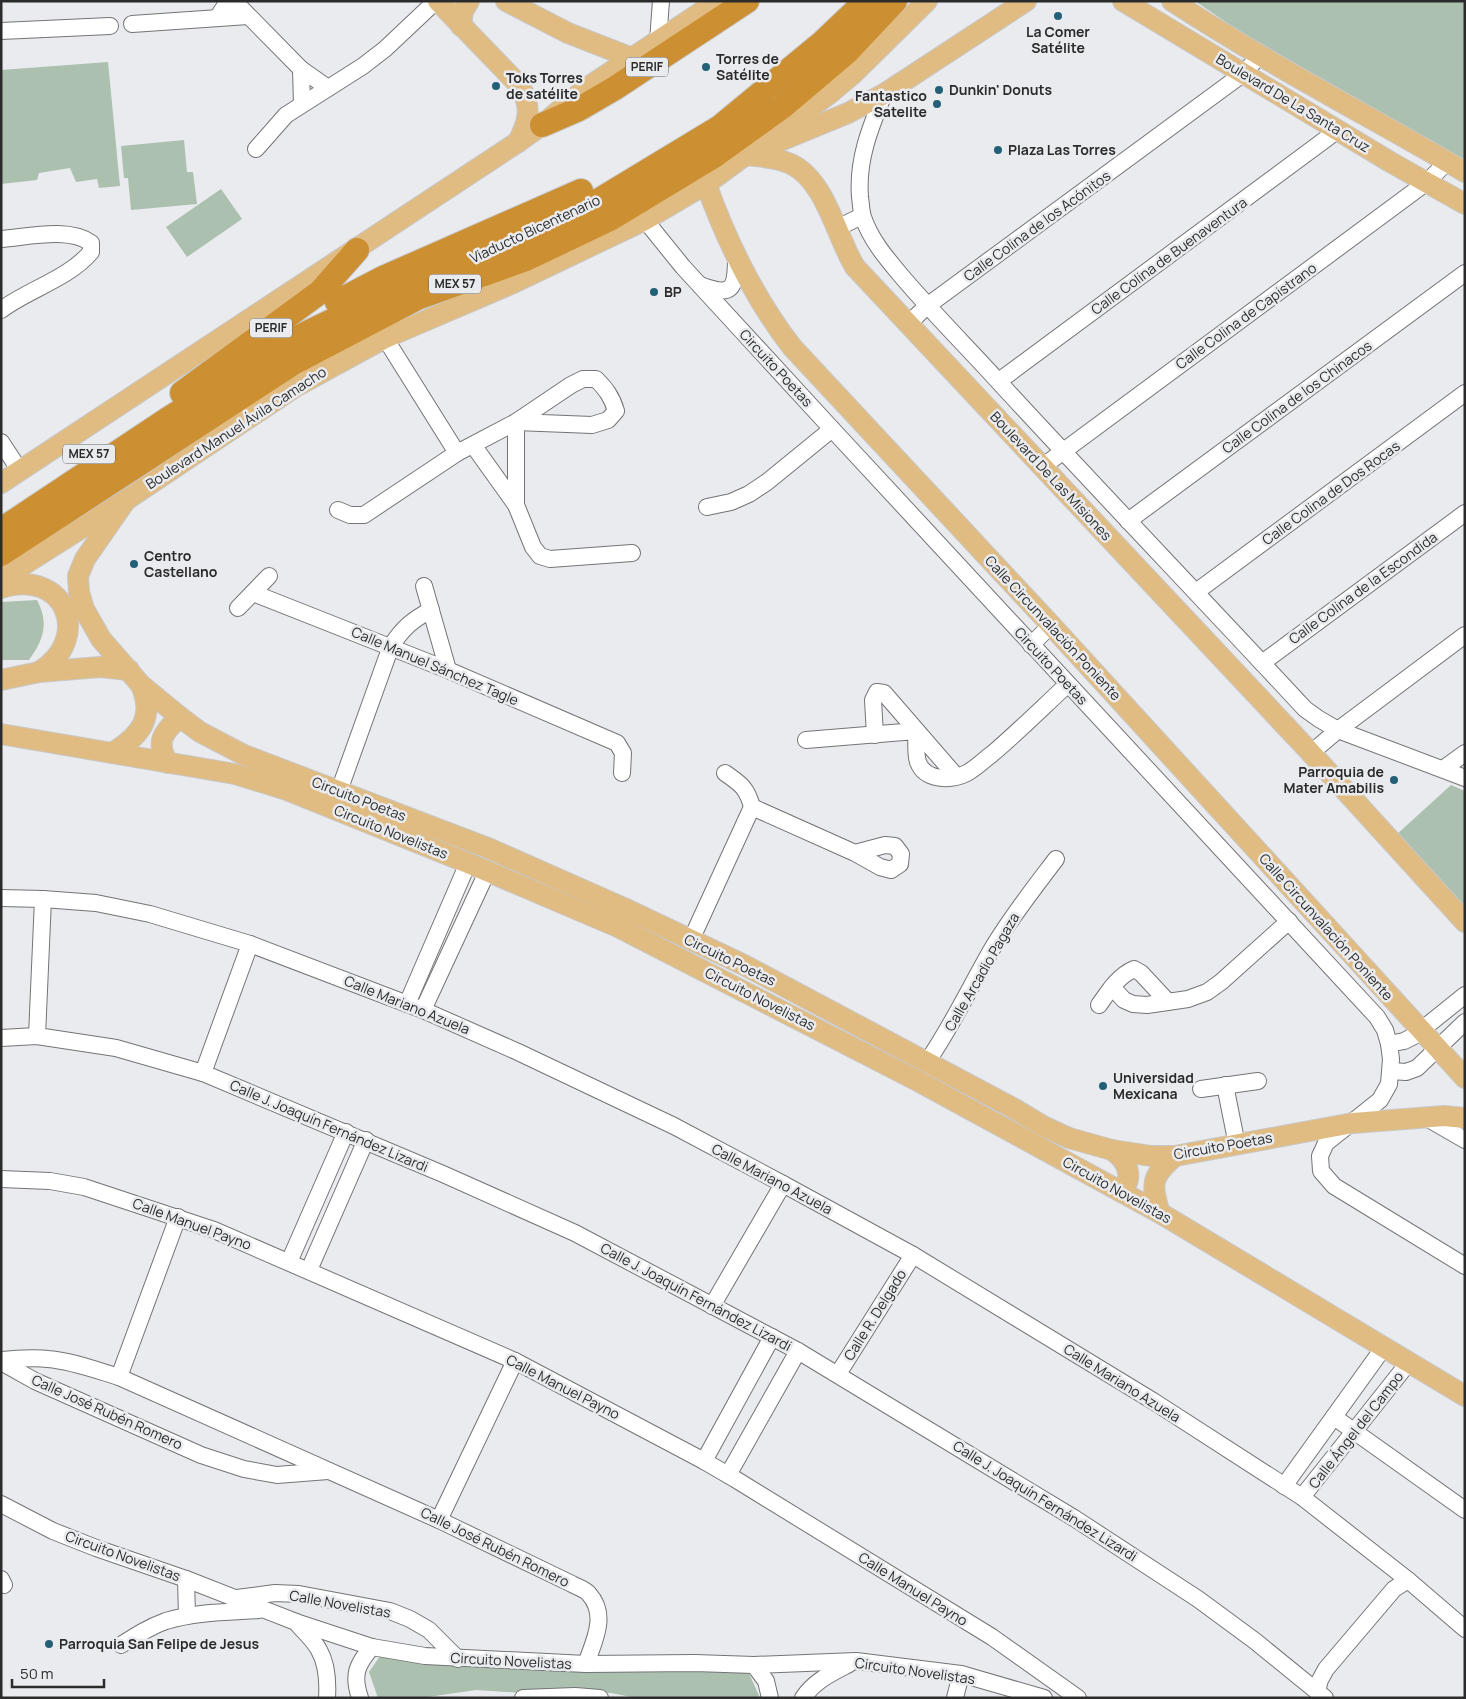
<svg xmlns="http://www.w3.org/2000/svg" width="1466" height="1699" font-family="Manrope,sans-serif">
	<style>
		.green { fill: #acc0b0 }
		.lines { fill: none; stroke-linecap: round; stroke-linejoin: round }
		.minor-casing { stroke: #747477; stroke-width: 18 }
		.major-casing { stroke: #c8c8c8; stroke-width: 22 }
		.highway-casing { stroke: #c8c8c8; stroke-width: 26 }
		.minor { stroke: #fff; stroke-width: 16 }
		.major { stroke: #e0bc83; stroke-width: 20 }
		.highway { stroke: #cc8f31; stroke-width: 24 }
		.poi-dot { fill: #235f77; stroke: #eaebee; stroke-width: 2 }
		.labels { text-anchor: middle; stroke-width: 5; stroke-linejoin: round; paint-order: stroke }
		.shield { fill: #eaebee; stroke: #646566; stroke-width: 1 }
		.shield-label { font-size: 12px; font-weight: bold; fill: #2b2b2c }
		.poi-label { font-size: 14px; font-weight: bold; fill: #2b2b2c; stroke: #eaebee; text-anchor: start }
		.street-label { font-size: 14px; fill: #2b2b2c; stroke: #eaebee }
	</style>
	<rect width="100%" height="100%" fill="#eaebee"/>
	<g class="green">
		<path d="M1195 1H1465V164L1252 40Z"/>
		<path d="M108 62 120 186 99 188 97 179 76 182 70 168 39 173 37 180 1 184V70Z"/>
		<path d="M184 140 187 172H193L197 204 131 210 128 178H124L121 146Z"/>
		<path d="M221 189 242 219 187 257 166 227Z"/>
		<path d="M37 600C49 623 44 639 29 660H1V602Z"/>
		<path d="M1451 785 1465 791V911L1395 836Z"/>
		<path d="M380 1656 687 1672 748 1671 760 1698H636L611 1693H523L476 1690 421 1698H378L369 1672Z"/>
	</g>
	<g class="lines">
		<g class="minor-casing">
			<g id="minor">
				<path d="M217 18 225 6 232 2 238 5 301 69 328 88"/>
				<path d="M132 24 248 16"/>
				<path d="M1 31 110 26"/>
				<path d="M658 41 661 1"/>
				<path d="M301 69 302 104"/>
				<path d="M884 94C870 128 857 160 860 197 861 203 861 211 863 217 871 241 888 260 904 279 934 314 967 347 998 381 1099 491 1203 599 1305 709L1319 719 1338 730 1465 778"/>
				<path d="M256 149 286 115 363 66 385 49 436 1"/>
				<path d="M645 220 683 267 832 429 1377 1017 1385 1030 1389 1044 1391 1059 1389 1084 1380 1100 1326 1143 1320 1156 1321 1171 1334 1186 1465 1266"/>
				<path d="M837 228 862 216"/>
				<path d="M1 239C28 237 69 227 91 243V252C68 279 29 289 1 310"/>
				<path d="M700 285C732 297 736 290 736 257"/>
				<path d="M908 324 927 306 1244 73 1260 55"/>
				<path d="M385 338 457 453"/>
				<path d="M999 381 1338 130"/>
				<path d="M516 422V505L533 547 540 556 550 559 632 553"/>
				<path d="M1 442 20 471"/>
				<path d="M473 445 516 505"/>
				<path d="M1042 467 1427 182 1447 162"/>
				<path d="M707 507 731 502 749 494 767 482 832 429"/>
				<path d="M338 510 350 515H364L457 453 516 422 571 385 583 379H596C606 389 612 397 616 411L608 420 592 425 516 422"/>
				<path d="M1128 521 1465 273"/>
				<path d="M424 586 448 670"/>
				<path d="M1196 592 1465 393"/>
				<path d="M253 593 448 670 617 743 623 753 622 773"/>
				<path d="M238 608 269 576"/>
				<path d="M1031 645 1051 625"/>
				<path d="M1262 663 1465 513"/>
				<path d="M875 735 873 700 877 692 884 693 956 776"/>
				<path d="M806 740 916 731C917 740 915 753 918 762 925 781 951 781 967 773 976 768 984 760 992 754 1018 732 1043 707 1068 684"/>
				<path d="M1311 753 1338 730 1465 635"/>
				<path d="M1443 769 1465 753"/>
				<path d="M339 791 391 646C403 628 412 620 431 610"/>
				<path d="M752 807 855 853 880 867 891 870 900 864 901 854 895 846 885 845 855 853"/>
				<path d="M1 898 43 899 96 903 150 914 250 944 423 1010 518 1052 674 1126 783 1184 913 1255 1153 1401 1302 1497 1408 1580 1465 1629"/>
				<path d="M691 940 752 807C747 788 741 784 725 773"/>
				<path d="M1112 987 1124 1000 1133 1004 1147 1005 1188 999 1207 992 1221 982 1289 921"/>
				<path d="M407 1004 468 863"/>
				<path d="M1099 1005C1109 991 1118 976 1134 969L1141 973 1168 1002"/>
				<path d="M423 1010 487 872"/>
				<path d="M37 1036 43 899"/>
				<path d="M1 1038 37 1036 116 1048 203 1073 443 1174 575 1233 798 1351 1074 1518 1198 1599 1255 1641 1325 1698"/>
				<path d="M1389 1044 1404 1041 1414 1036 1465 995"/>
				<path d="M927 1062C952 1026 970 987 992 949 1011 917 1034 888 1056 859"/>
				<path d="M1391 1071 1406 1072 1417 1068 1465 1022"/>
				<path d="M203 1073 250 944"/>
				<path d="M1225 1085 1237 1145"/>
				<path d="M1201 1089 1258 1081"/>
				<path d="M1425 1117 1465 1140"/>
				<path d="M1 1179 50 1181 84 1187 214 1230 515 1361 704 1461 735 1479 992 1637 1078 1698"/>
				<path d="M289 1262 346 1132"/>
				<path d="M309 1270 366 1140"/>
				<path d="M712 1306 783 1184"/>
				<path d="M1 1360C17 1359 32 1357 48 1359 72 1361 96 1370 119 1377L439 1520 572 1584C577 1587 585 1589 589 1594 608 1615 594 1641 586 1664"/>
				<path d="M1 1362 35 1381 201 1455 244 1469 277 1475 328 1471"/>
				<path d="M838 1374 913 1255"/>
				<path d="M119 1377 178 1217"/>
				<path d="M1334 1417 1465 1510"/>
				<path d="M704 1461 772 1337"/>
				<path d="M728 1475 798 1351"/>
				<path d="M1284 1486 1384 1347"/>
				<path d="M1302 1497 1409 1362"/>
				<path d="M1 1504 53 1531 96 1548 186 1579 296 1622 372 1647 425 1656 586 1664 695 1663 754 1665 856 1661 961 1674 1044 1698"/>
				<path d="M439 1520 515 1361"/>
				<path d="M1 1579 4 1585"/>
				<path d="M186 1579 187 1616"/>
				<path d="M237 1598 275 1593 299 1594 390 1611 410 1619 429 1630 458 1659"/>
				<path d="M296 1622C303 1631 314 1640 319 1650 327 1664 328 1682 327 1698"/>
				<path d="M121 1645C135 1636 149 1627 166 1621 195 1612 228 1612 259 1610"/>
				<path d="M754 1665 766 1681 770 1698"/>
				<path d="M1317 1691 1320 1680 1326 1669 1394 1589 1408 1580"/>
				<path d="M360 1698C352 1675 357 1664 372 1647"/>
				<path d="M523 1698 575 1696 600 1698"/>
				<path d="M803 1698C814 1681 832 1673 849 1664"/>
				<path d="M955 1698 961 1674"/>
			</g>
		</g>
		<g class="major-casing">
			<g id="major">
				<path d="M438 1 520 86C532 108 529 120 518 142"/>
				<path d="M506 1 568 33 632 58"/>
				<path d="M1123 1 1392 163 1465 204"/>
				<path d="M1172 1C1267 63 1367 115 1465 172"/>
				<path d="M461 26 463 11 469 1"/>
				<path d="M775 143 848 113 884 94 1026 1"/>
				<path d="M746 155C761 157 777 157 791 164 826 181 836 236 855 267L1311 753 1465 922"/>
				<path d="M706 184C727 242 754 298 792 347L1051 625 1465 1078"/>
				<path d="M1 483 518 142 542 125 585 89 718 1"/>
				<path d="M126 500 85 559 78 576 79 592 84 609 101 639 141 685 180 717 200 732 244 755 488 848 626 909 744 965 1013 1108 1043 1126 1069 1138 1112 1150 1151 1156H1175L1353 1123 1444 1116 1465 1118"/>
				<path d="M1 579 126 500 295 387 385 338 511 284 645 220 706 184 829 94 854 73 927 1"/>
				<path d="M1 588C65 567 94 638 39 672"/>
				<path d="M1 680 39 672 100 667 129 670"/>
				<path d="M1 734 235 774 287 790 468 863 618 927 918 1081 1160 1213 1465 1396"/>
				<path d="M114 752C141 735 155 717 141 685"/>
				<path d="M168 763C155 742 163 732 180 717"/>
				<path d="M1112 1150C1127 1160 1135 1177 1121 1192"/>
				<path d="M1160 1213C1150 1183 1152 1176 1175 1156"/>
			</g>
		</g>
		<g class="highway-casing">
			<g id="highway">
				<path d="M542 125 579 109 615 88 747 1"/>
				<path d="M337 302 383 278 581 191"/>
				<path d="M182 393 320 292 357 250"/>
				<path d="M1 530 168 419 294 339 405 286 506 245 596 202 720 127 823 42 866 1"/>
				<path d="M1 554 295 362 417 298 526 259 610 219 714 156 782 107 847 52 895 1"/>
			</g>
		</g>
		<use href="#minor" class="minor"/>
		<use href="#major" class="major"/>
		<use href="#highway" class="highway"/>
	</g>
	<g class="poi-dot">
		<circle cx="1058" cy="16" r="5"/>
		<circle cx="706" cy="67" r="5"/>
		<circle cx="496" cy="86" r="5"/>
		<circle cx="939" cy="90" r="5"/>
		<circle cx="937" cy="104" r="5"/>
		<circle cx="998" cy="150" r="5"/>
		<circle cx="654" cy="292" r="5"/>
		<circle cx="134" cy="564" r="5"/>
		<circle cx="1394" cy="780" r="5"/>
		<circle cx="1103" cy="1086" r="5"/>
		<circle cx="49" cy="1644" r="5"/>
	</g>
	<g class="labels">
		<g class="shield">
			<rect x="626" y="57.5" width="42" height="19" rx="4"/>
			<rect x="429" y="274.5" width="52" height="19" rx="4"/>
			<rect x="250" y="318.5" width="42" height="19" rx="4"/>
			<rect x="63" y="444.5" width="52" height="19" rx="4"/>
		</g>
		<g class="shield-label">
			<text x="647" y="71">PERIF</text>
			<text x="455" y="288">MEX 57</text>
			<text x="271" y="332">PERIF</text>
			<text x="89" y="458">MEX 57</text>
		</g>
		<g class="poi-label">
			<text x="1058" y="37" text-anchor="middle">La Comer<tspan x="1058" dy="16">Satélite</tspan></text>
			<text x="716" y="64">Torres de<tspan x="716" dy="16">Satélite</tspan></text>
			<text x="506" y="83">Toks Torres<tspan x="506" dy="16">de satélite</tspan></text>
			<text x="949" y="95">Dunkin' Donuts</text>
			<text x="927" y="101" text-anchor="end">Fantastico<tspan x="927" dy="16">Satelite</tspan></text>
			<text x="1008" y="155">Plaza Las Torres</text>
			<text x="664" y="297">BP</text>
			<text x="144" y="561">Centro<tspan x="144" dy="16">Castellano</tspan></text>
			<text x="1384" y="777" text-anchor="end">Parroquia de<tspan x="1384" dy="16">Mater Amabilis</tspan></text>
			<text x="1113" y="1083">Universidad<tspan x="1113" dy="16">Mexicana</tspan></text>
			<text x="59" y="1649">Parroquia San Felipe de Jesus</text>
		</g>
		<g class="street-label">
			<text transform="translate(1293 103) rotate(31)" y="5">Boulevard De La Santa Cruz</text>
			<text transform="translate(1037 226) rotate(-36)" y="5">Calle Colina de los Acónitos</text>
			<text transform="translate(535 229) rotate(-25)" y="5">Viaducto Bicentenario</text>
			<text transform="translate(1169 256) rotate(-36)" y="5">Calle Colina de Buenaventura</text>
			<text transform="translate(1246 316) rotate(-36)" y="5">Calle Colina de Capistrano</text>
			<text transform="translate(776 368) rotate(47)" y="5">Circuito Poetas</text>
			<text transform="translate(1297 397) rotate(-36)" y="5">Calle Colina de los Chinacos</text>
			<text transform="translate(236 428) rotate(-33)" y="5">Boulevard Manuel Ávila Camacho</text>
			<text transform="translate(1051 476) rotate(47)" y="5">Boulevard De Las Misiones</text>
			<text transform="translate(1331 493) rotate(-36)" y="5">Calle Colina de Dos Rocas</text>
			<text transform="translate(1363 588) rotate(-36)" y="5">Calle Colina de la Escondida</text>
			<text transform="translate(1053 628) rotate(47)" y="5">Calle Circunvalación Poniente</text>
			<text transform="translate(435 666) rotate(23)" y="5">Calle Manuel Sánchez Tagle</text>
			<text transform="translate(1051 666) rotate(47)" y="5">Circuito Poetas</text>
			<text transform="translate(359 799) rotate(21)" y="5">Circuito Poetas</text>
			<text transform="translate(391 832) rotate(22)" y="5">Circuito Novelistas</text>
			<text transform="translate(1326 927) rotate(48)" y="5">Calle Circunvalación Poniente</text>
			<text transform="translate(730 960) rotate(26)" y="5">Circuito Poetas</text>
			<text transform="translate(982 972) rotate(-60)" y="5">Calle Arcadio Pagaza</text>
			<text transform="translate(760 999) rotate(27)" y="5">Circuito Novelistas</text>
			<text transform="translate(407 1005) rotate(22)" y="5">Calle Mariano Azuela</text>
			<text transform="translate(329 1126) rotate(23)" y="5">Calle J. Joaquín Fernández Lizardi</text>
			<text transform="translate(1223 1146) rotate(-10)" y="5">Circuito Poetas</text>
			<text transform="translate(772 1179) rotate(28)" y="5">Calle Mariano Azuela</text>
			<text transform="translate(1117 1190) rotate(29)" y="5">Circuito Novelistas</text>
			<text transform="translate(192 1224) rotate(20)" y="5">Calle Manuel Payno</text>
			<text transform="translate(696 1297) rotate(28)" y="5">Calle J. Joaquín Fernández Lizardi</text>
			<text transform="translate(875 1315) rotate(-58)" y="5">Calle R. Delgado</text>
			<text transform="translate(1122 1383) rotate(32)" y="5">Calle Mariano Azuela</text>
			<text transform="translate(563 1387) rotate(27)" y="5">Calle Manuel Payno</text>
			<text transform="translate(107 1412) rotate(24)" y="5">Calle José Rubén Romero</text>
			<text transform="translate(1356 1430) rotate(-52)" y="5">Calle Ángel del Campo</text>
			<text transform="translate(1045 1501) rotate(32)" y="5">Calle J. Joaquín Fernández Lizardi</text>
			<text transform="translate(495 1547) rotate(26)" y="5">Calle José Rubén Romero</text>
			<text transform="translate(123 1556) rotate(20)" y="5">Circuito Novelistas</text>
			<text transform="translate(913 1589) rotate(32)" y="5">Calle Manuel Payno</text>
			<text transform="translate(340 1604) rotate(10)" y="5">Calle Novelistas</text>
			<text transform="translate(511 1661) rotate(3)" y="5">Circuito Novelistas</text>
			<text transform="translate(915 1671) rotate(8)" y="5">Circuito Novelistas</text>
		</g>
	</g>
	<rect width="1466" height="1699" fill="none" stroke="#2b2b2c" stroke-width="5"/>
	<path d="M12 1679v8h92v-8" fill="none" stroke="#2b2b2c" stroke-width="2.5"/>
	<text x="20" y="1679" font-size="15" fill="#2b2b2c" stroke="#eaebee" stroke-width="4" paint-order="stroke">50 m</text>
</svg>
